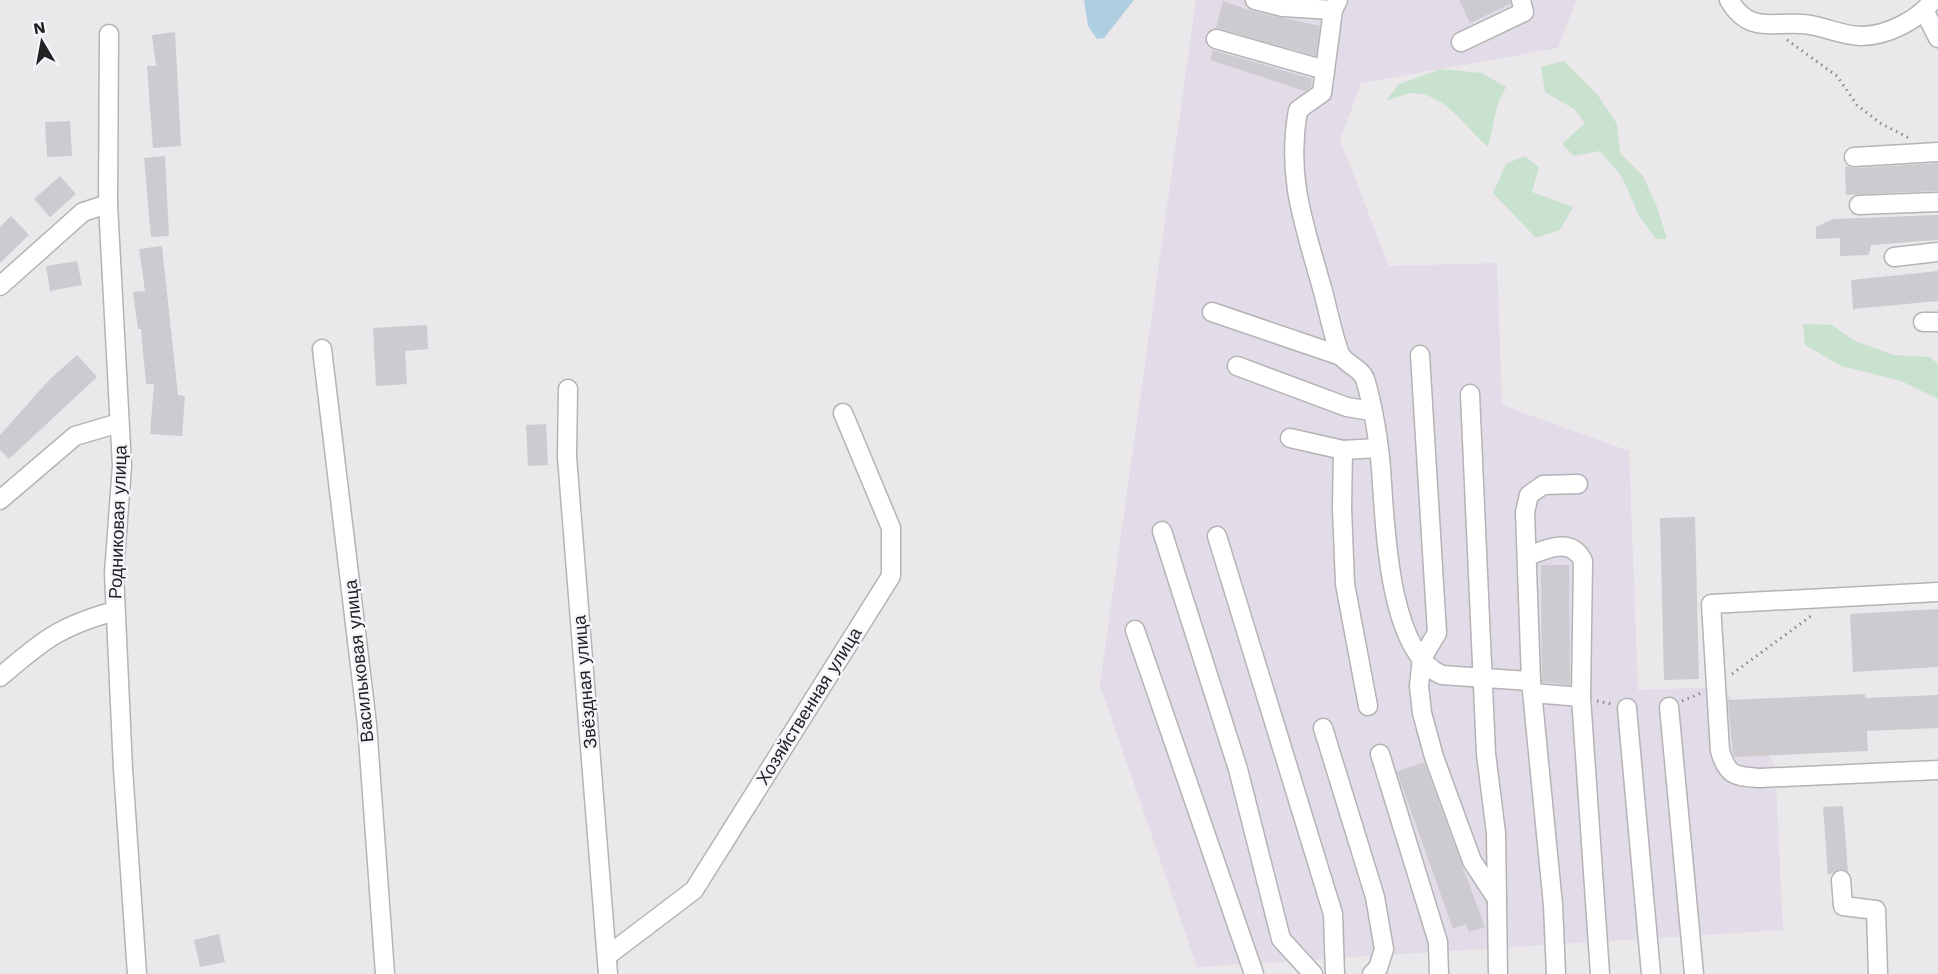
<svg xmlns="http://www.w3.org/2000/svg" width="1938" height="974" font-family="'Work Sans',sans-serif">
	<style>
		.built { fill: #e1dce7 }
		.green { fill: #c9e1cf }
		.water { fill: #aecfe0 }
		.building { fill: #cdcbcf }
		.lines { fill: none; stroke-linecap: round; stroke-linejoin: round }
		.minor-casing { stroke: #b4b3b6; stroke-width: 21 }
		.path { stroke: #8c8a8d; stroke-width: 3; stroke-dasharray: 1.5 4.5; stroke-linecap: butt }
		.minor { stroke: #fff; stroke-width: 18 }
		.labels { text-anchor: middle; stroke-width: 5; stroke-linejoin: round; paint-order: stroke }
		.street-label { font-size: 18px; fill: #222123; stroke: #f7f5f9 }
	</style>
	<rect width="100%" height="100%" fill="#eae8eb"/>
	<path class="built" d="M1196 0H1576L1558 48 1361 83 1340 140 1389 266 1497 263 1502 405 1629 451 1638 690 1724 687 1775 765 1783 930 1197 967 1100 685Z"/>
	<g class="green">
		<path d="M1564 61 1597 94 1617 124 1620 153 1643 176 1657 207 1667 239H1656L1639 216 1622 177 1600 151 1574 156 1562 144 1585 123 1574 109 1545 92 1541 67Z"/>
		<path d="M1441 69 1482 73 1506 87 1498 103 1488 147C1465 128 1447 94 1413 93 1405 93 1394 99 1386 101L1399 84Z"/>
		<path d="M1524 156 1539 167 1532 192 1573 207 1560 230 1536 238 1493 193 1506 164Z"/>
		<path d="M1803 324 1832 325 1853 340 1893 355 1930 357 1938 364V399L1901 381 1841 366 1805 345Z"/>
	</g>
	<path class="water" d="M1084 0H1134L1104 38 1097 39 1088 26Z"/>
	<g class="building">
		<path d="M1459 0H1510V4L1470 23Z"/>
		<path d="M1223 1 1252 11 1320 26 1316 56 1216 28Z"/>
		<path d="M175 32 181 146 153 148 147 66H156L152 35Z"/>
		<path d="M1213 50 1312 79 1311 87 1305 91 1210 60Z"/>
		<path d="M70 121 72 156 47 157 45 122Z"/>
		<path d="M165 156 169 236 151 237 144 158Z"/>
		<path d="M1938 163V191L1846 195 1845 166 1855 168Z"/>
		<path d="M60 176 76 194 50 217 34 199Z"/>
		<path d="M1938 215V240L1871 245 1869 255 1840 256V238L1816 239V227L1833 219Z"/>
		<path d="M11 216 29 235 0 263V227Z"/>
		<path d="M162 246 178 395 185 396 182 436 150 434 154 384H146L141 329H138L133 292 145 291 139 249Z"/>
		<path d="M77 261 82 285 50 291 46 266Z"/>
		<path d="M1938 271V301L1853 309 1851 280Z"/>
		<path d="M427 325 428 349 405 351 407 384 376 386 373 328Z"/>
		<path d="M77 355 97 377 9 459 0 450V435L50 379Z"/>
		<path d="M546 424 548 465 528 466 526 425Z"/>
		<path d="M1695 517 1699 679 1664 680 1660 518Z"/>
		<path d="M1541 565H1569L1570 685 1542 682Z"/>
		<path d="M1938 609V667L1853 672 1850 614Z"/>
		<path d="M1865 694V698L1938 695V728L1867 731 1868 751 1734 757 1733 755 1728 700Z"/>
		<path d="M1424 762 1485 927 1469 932 1466 924 1453 929 1397 772Z"/>
		<path d="M1843 806 1848 872 1840 869 1828 875 1823 807Z"/>
		<path d="M219 934 225 962 200 967 194 940Z"/>
	</g>
	<g class="lines">
		<g class="minor-casing">
			<g id="minor">
				<path d="M1255 0 1283 7 1333 10"/>
				<path d="M1338 0 1333 10 1322 93 1298 110C1286 178 1304 223 1322 288 1328 309 1332 333 1340 354 1345 364 1361 368 1365 379 1373 405 1379 442 1381 469 1385 519 1387 652 1442 675L1531 681"/>
				<path d="M1729 0C1749 33 1769 22 1802 24 1822 25 1841 36 1861 36 1886 36 1919 20 1933 0"/>
				<path d="M1925 12 1938 38"/>
				<path d="M109 34 108 204 122 466 114 573 123 769 137 974"/>
				<path d="M1216 39 1325 70"/>
				<path d="M1461 42 1524 12 1521 0"/>
				<path d="M1854 157 1938 152"/>
				<path d="M1859 205 1938 202"/>
				<path d="M1894 257 1938 252"/>
				<path d="M0 286 83 212 108 204"/>
				<path d="M1212 312 1341 356"/>
				<path d="M1923 322H1938"/>
				<path d="M322 349 367 724 385 974"/>
				<path d="M1420 355 1437 633 1422 658 1419 686 1422 713 1434 757 1472 861 1497 899"/>
				<path d="M1237 366 1347 407 1371 411"/>
				<path d="M568 389 567 457 608 974"/>
				<path d="M1470 394 1486 754 1496 833 1498 974"/>
				<path d="M1290 438 1343 450 1378 448"/>
				<path d="M1343 450 1342 508 1345 584 1368 706"/>
				<path d="M0 500 75 436 119 423"/>
				<path d="M1162 531 1238 769 1281 939 1313 974"/>
				<path d="M1217 536 1333 914 1335 974"/>
				<path d="M1528 556C1548 548 1572 537 1583 561L1581 697"/>
				<path d="M1938 592 1711 604 1720 751C1728 777 1735 776 1760 778L1938 770"/>
				<path d="M1135 630 1254 974"/>
				<path d="M0 677C43 640 60 626 115 611"/>
				<path d="M1533 693 1581 697 1600 974"/>
				<path d="M1669 707 1694 974"/>
				<path d="M1627 708 1651 974"/>
				<path d="M1323 728 1375 897 1384 949 1378 968 1372 974"/>
				<path d="M1380 754 1438 942 1439 974"/>
				<path d="M1841 880 1843 906 1876 910 1878 974"/>
				<path d="M607 956 694 890 891 576V528L843 413"/>
				<path d="M1556 974 1553 905 1531 681 1525 512 1529 495 1543 485 1578 484"/>
			</g>
		</g>
		<g class="path">
			<path d="M1787 40 1837 76 1857 105 1880 123 1909 138"/>
			<path d="M1732 674 1811 616"/>
			<path d="M1597 701 1611 704"/>
			<path d="M1682 701 1701 693"/>
		</g>
		<use href="#minor" class="minor"/>
	</g>
	<g class="labels">
		<g class="street-label">
			<text transform="translate(118 522) rotate(-88)" y="6">Родниковая улица</text>
			<text transform="translate(359 661) rotate(-96)" y="6">Васильковая улица</text>
			<text transform="translate(585 682) rotate(-95)" y="6">Звёздная улица</text>
			<text transform="translate(809 706) rotate(-58)" y="6">Хозяйственная улица</text>
		</g>
	</g>
	<g transform="translate(42 42) rotate(350)" stroke="#f7f5f9" stroke-width="4.5" paint-order="stroke">
	<path d="M0-4.5L10 22L0 15L-10 22Z" fill="#222123"/>
	<text y="-9" font-size="16" font-weight="bold" text-anchor="middle" fill="#222123">N</text>
	</g>
</svg>
